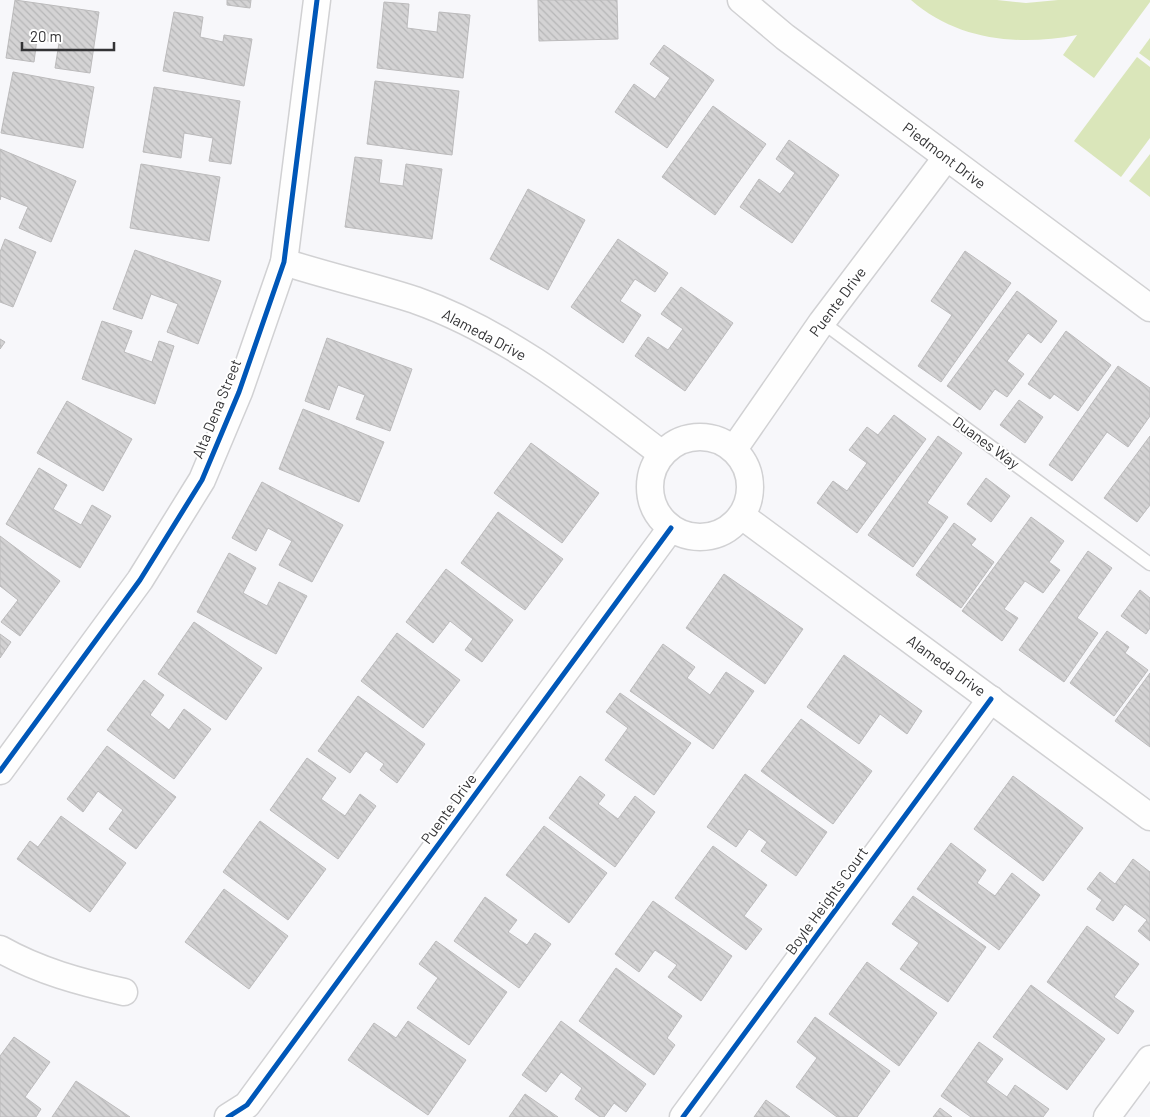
<svg xmlns="http://www.w3.org/2000/svg" width="1150" height="1117" font-family="Barlow,sans-serif">
	<style>
		.garden { fill: #dae6ba }
		.building { fill: url(#building-back-hatch); stroke: #bcbbbc }
		.lines { fill: none; stroke-linecap: round; stroke-linejoin: round }
		.service-casing { stroke: #d1d1d3; stroke-width: 15 }
		.minor-casing { stroke: #d1d1d3; stroke-width: 29 }
		.service { stroke: #fefefe; stroke-width: 12 }
		.minor { stroke: #fefefe; stroke-width: 26 }
		.cycleway-casing { stroke: #fff; stroke-width: 8 }
		.cycleway { stroke: #0057b8; stroke-width: 5 }
		.labels { text-anchor: middle; stroke-width: 4; stroke-linejoin: round; paint-order: stroke }
		.street-label { font-size: 15px; fill: #333335; stroke: #fff }
	</style>
	<defs>
		<pattern id="building-back-hatch" width="6" height="6" patternUnits="userSpaceOnUse" patternTransform="scale(1.25)"><rect width="6" height="6" fill="#d4d3d4"/><path d="M-1 5l2 2M0 0l6 6M5-1l2 2" fill="none" stroke="#b6b6b7"/></pattern>
	</defs>
	<rect width="100%" height="100%" fill="#f7f7fa"/>
	<g class="garden">
		<path d="M911 0H997L1026 3 1058 0H1150V2L1094 78 1063 55 1077 35C1019 46 958 41 911 0Z"/>
		<path d="M1150 38V61L1139 53Z"/>
		<path d="M1137 57 1150 67V138L1121 177 1074 141Z"/>
		<path d="M1150 154V197L1129 181Z"/>
	</g>
	<g class="building">
		<path d="M15 0 99 12 90 73 55 68 59 43 37 39 34 62 6 58Z"/>
		<path d="M227 0H251L250 8 227 5Z"/>
		<path d="M538 0H617L618 39 539 41Z"/>
		<path d="M384 2 409 4 407 28 437 32 439 12 470 15 463 78 377 68Z"/>
		<path d="M174 12 203 17 200 37 223 42 224 35 252 39 244 86 163 71Z"/>
		<path d="M664 45 714 80 667 148 615 112 634 84 655 99 670 78 650 64Z"/>
		<path d="M13 72 94 87 83 148 1 133Z"/>
		<path d="M375 81 459 91 452 155 367 144Z"/>
		<path d="M154 87 240 101 231 164 209 161 213 138 184 133 181 158 143 152Z"/>
		<path d="M713 106 766 144 715 215 662 177Z"/>
		<path d="M789 140 839 175 792 243 740 207 759 179 780 194 795 173 776 159Z"/>
		<path d="M0 149 76 181 51 242 19 228 28 207 1 196 0 200Z"/>
		<path d="M355 157 382 160 379 183 403 186 406 164 442 169 432 239 345 227Z"/>
		<path d="M141 164 220 177 209 241 130 228Z"/>
		<path d="M528 189 585 220 548 290 490 259Z"/>
		<path d="M5 239 36 252 13 307 0 302V252Z"/>
		<path d="M618 239 668 273 655 292 635 279 620 301 641 315 623 343 571 307Z"/>
		<path d="M135 250 221 281 198 344 167 332 178 304 151 294 142 319 113 309Z"/>
		<path d="M965 251 1011 283 941 382 918 366 952 315 931 301Z"/>
		<path d="M681 287 733 323 685 391 635 356 648 337 668 350 683 329 661 314Z"/>
		<path d="M1017 291 1057 321 1041 343 1028 333 1007 361 1024 374 1007 397 995 389 980 410 947 386Z"/>
		<path d="M102 321 132 331 124 352 152 362 159 341 174 346 155 404 82 379Z"/>
		<path d="M1066 331 1111 365 1078 411 1054 394 1050 399 1028 384Z"/>
		<path d="M327 338 412 369 390 431 356 419 365 395 338 385 329 410 305 401Z"/>
		<path d="M0 339 5 342 0 349Z"/>
		<path d="M1118 366 1150 388V416L1128 447 1107 432 1072 481 1049 465Z"/>
		<path d="M1019 400 1043 417 1025 443 1000 425Z"/>
		<path d="M67 401 132 439 103 491 37 453Z"/>
		<path d="M303 409 384 442 359 502 279 469Z"/>
		<path d="M894 415 926 439 857 533 817 503 833 481 847 491 867 463 849 450 867 427 878 435Z"/>
		<path d="M938 436 962 453 927 503 948 517 913 567 868 535Z"/>
		<path d="M1150 436V505L1137 522 1104 498Z"/>
		<path d="M531 443 599 493 562 543 494 493Z"/>
		<path d="M39 468 67 485 53 509 81 525 92 505 111 516 80 568 6 524Z"/>
		<path d="M986 478 1010 496 991 522 967 504Z"/>
		<path d="M262 482 343 525 312 582 279 565 292 541 268 528 256 551 232 538Z"/>
		<path d="M498 512 563 559 525 610 461 563Z"/>
		<path d="M1031 517 1064 541 1049 562 1060 570 1043 593 1025 581 1004 609 1018 618 1002 641 962 611Z"/>
		<path d="M954 523 976 539 971 545 994 562 961 608 916 575Z"/>
		<path d="M0 536 60 581 20 636 1 622 18 600 0 586Z"/>
		<path d="M1088 551 1112 568 1077 618 1098 633 1064 682 1019 650Z"/>
		<path d="M229 553 256 568 243 593 267 606 279 582 307 596 276 654 197 612Z"/>
		<path d="M446 569 513 620 482 662 465 650 473 639 450 621 433 643 406 622Z"/>
		<path d="M724 574 803 629 765 684 686 628Z"/>
		<path d="M1140 590 1150 598V628L1146 634 1121 616Z"/>
		<path d="M194 622 262 668 226 720 158 674Z"/>
		<path d="M1107 631 1129 647 1125 653 1148 670 1114 716 1070 683Z"/>
		<path d="M397 633 460 680 423 728 361 681Z"/>
		<path d="M0 634 11 642 0 658Z"/>
		<path d="M663 644 695 667 687 678 710 695 726 672 754 691 713 749 630 691Z"/>
		<path d="M844 655 922 711 907 734 880 714 859 744 807 707Z"/>
		<path d="M1150 673V747L1115 721Z"/>
		<path d="M144 680 164 695 150 715 169 730 184 709 211 729 174 779 107 730Z"/>
		<path d="M620 693 691 743 654 795 605 760 628 728 606 712Z"/>
		<path d="M358 696 425 744 397 783 380 770 384 764 366 751 350 773 318 751Z"/>
		<path d="M801 719 872 771 833 824 761 771Z"/>
		<path d="M107 746 176 797 136 849 109 829 123 810 98 791 83 812 67 799Z"/>
		<path d="M307 758 336 778 321 799 345 816 360 794 376 806 338 859 270 810Z"/>
		<path d="M745 774 827 832 796 876 761 851 767 842 749 829 736 847 707 827Z"/>
		<path d="M580 776 605 795 598 804 618 819 635 796 655 812 615 867 549 818Z"/>
		<path d="M1013 776 1083 828 1043 881 974 829Z"/>
		<path d="M61 816 126 863 90 912 17 859 30 841 38 847Z"/>
		<path d="M260 821 326 869 288 920 223 872Z"/>
		<path d="M544 826 607 873 569 923 506 875Z"/>
		<path d="M951 843 986 870 977 883 995 896 1012 873 1040 895 999 950 917 889Z"/>
		<path d="M713 846 767 885 744 916 762 929 746 950 675 898Z"/>
		<path d="M1133 859 1150 872V941L1138 931 1147 920 1125 904 1113 921 1096 909 1102 900 1087 889 1100 872 1115 884Z"/>
		<path d="M224 889 288 936 249 989 185 942Z"/>
		<path d="M913 896 986 947 948 1002 900 969 919 943 892 924Z"/>
		<path d="M485 897 517 920 508 932 527 945 535 933 551 944 519 988 454 941Z"/>
		<path d="M653 901 732 956 701 1001 668 977 677 965 655 950 639 972 615 954Z"/>
		<path d="M1087 926 1139 964 1114 997 1134 1011 1118 1034 1047 982Z"/>
		<path d="M436 941 507 992 469 1045 417 1008 438 978 419 964Z"/>
		<path d="M867 962 937 1013 899 1066 829 1014Z"/>
		<path d="M616 968 682 1016 667 1038 675 1045 654 1075 579 1021Z"/>
		<path d="M1031 985 1105 1039 1067 1090 993 1037Z"/>
		<path d="M815 1017 890 1071 857 1117H837L796 1087 817 1058 797 1042Z"/>
		<path d="M408 1021 466 1060 428 1115 348 1060 374 1023 396 1038Z"/>
		<path d="M561 1021 646 1084 626 1112 614 1103 604 1117H600L575 1099 582 1088 561 1072 546 1092 522 1075Z"/>
		<path d="M14 1037 50 1062 25 1097 41 1109 36 1117H0V1056Z"/>
		<path d="M979 1042 1003 1059 986 1082 1007 1097 1015 1085 1049 1109 1043 1117H971L941 1096Z"/>
		<path d="M76 1081 130 1117H52Z"/>
		<path d="M525 1094 558 1117H509Z"/>
		<path d="M766 1100 790 1117H754Z"/>
		<path d="M940 1108 952 1117H933Z"/>
	</g>
	<g class="lines">
		<g class="service-casing">
			<path id="service" d="M822 322 1150 564"/>
		</g>
		<g class="minor-casing">
			<g id="minor">
				<path d="M741 0 785 37 1150 308"/>
				<path d="M284 262C327 276 372 286 415 300 506 332 586 396 662 454"/>
				<circle cx="700" cy="487" r="50"/>
				<path d="M734 449 822 322 946 158"/>
				<path d="M742 516 1150 817"/>
				<path d="M0 771 140 580 202 480 239 392 284 262 317 0"/>
				<path d="M0 949C39 971 80 982 124 992"/>
				<path d="M228 1117 247 1105 671 528"/>
				<path d="M683 1117 991 699"/>
				<path d="M1107 1117 1150 1059"/>
			</g>
		</g>
		<use href="#service" class="service"/>
		<use href="#minor" class="minor"/>
		<g class="cycleway-casing">
			<g id="cycleway">
				<path d="M0 771 140 580 202 480 239 392 284 262 317 0"/>
				<path d="M228 1117 247 1105 671 528"/>
				<path d="M683 1117 991 699"/>
			</g>
		</g>
		<use href="#cycleway" class="cycleway"/>
	</g>
	<g class="labels">
		<g class="street-label">
			<text transform="translate(944 156) rotate(37)" y="5">Piedmont Drive</text>
			<text transform="translate(838 302) rotate(-53)" y="5">Puente Drive</text>
			<text transform="translate(484 335) rotate(28)" y="5">Alameda Drive</text>
			<text transform="translate(217 409) rotate(-68)" y="5">Alta Dena Street</text>
			<text transform="translate(986 443) rotate(36)" y="5">Duanes Way</text>
			<text transform="translate(946 666) rotate(36)" y="5">Alameda Drive</text>
			<text transform="translate(449 809) rotate(-54)" y="5">Puente Drive</text>
			<text transform="translate(827 901) rotate(-54)" y="5">Boyle Heights Court</text>
		</g>
	</g>
	<path d="M22 42v8h92v-8" fill="none" stroke="#333335" stroke-width="2.5"/>
	<text x="30" y="42" font-size="15" fill="#333335" stroke="#ffffff" stroke-width="4" paint-order="stroke">20 m</text>
</svg>
